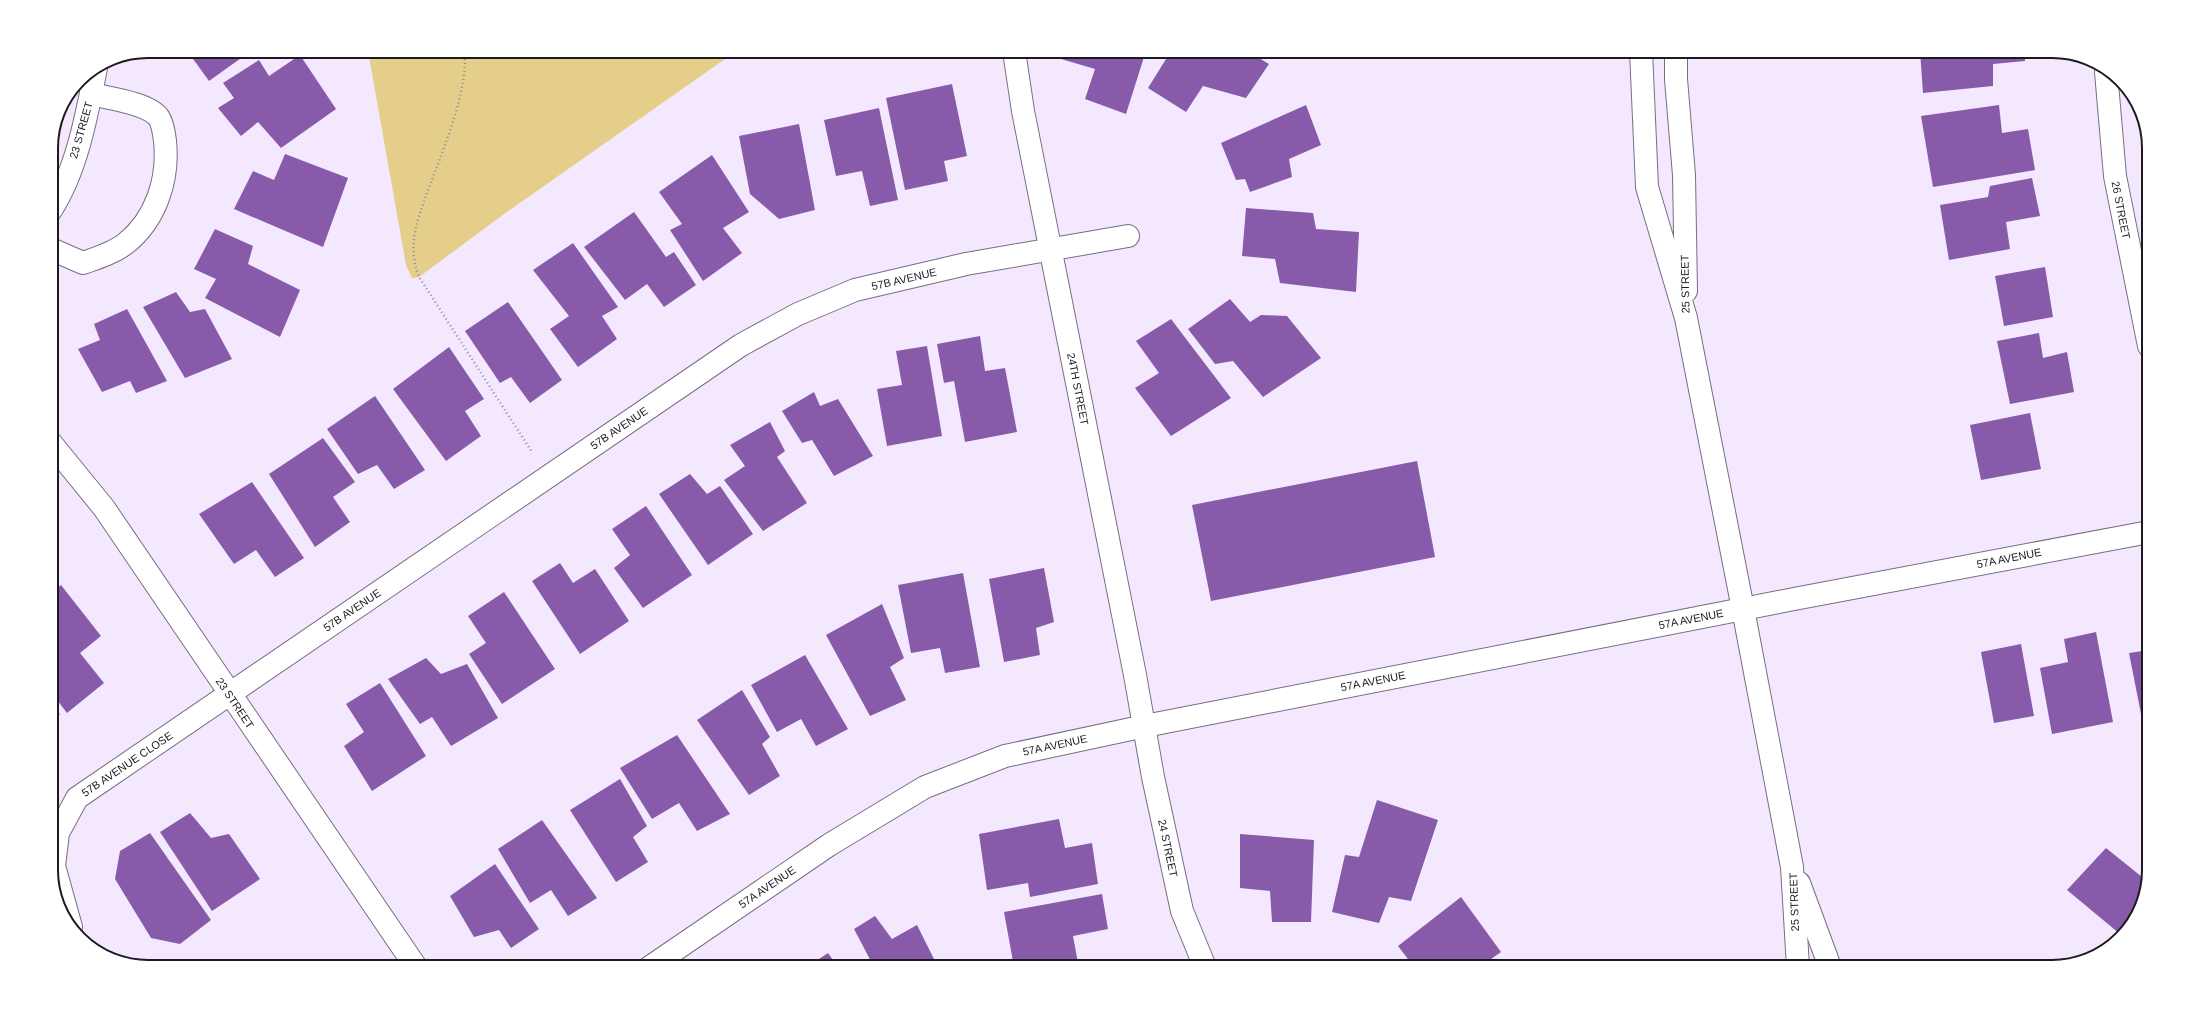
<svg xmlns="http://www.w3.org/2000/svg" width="2200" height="1018" font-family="Helvetica,sans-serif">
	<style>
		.green { fill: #e4ce8a }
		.building { fill: #875baa }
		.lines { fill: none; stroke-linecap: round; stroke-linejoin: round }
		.minor-casing { stroke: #786d81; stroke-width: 24 }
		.major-casing { stroke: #786d81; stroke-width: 24 }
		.path { stroke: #978e9f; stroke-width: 2.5; stroke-dasharray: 1 3; stroke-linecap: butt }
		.minor { stroke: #fff; stroke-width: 22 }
		.major { stroke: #fff; stroke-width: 22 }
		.labels { text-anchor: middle; stroke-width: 4; stroke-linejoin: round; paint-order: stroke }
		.street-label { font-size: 11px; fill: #1d1921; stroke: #fff }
		.rim { fill: none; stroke: #1d1921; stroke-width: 2 }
	</style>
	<rect width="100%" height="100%" fill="#f4e8ff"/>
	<path class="green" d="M368 51H739L735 52 504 214 419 277 412 278 406 265Z"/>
	<g class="building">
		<path d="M190 51H251L209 81 188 52Z"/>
		<path d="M1063 51H1127L1144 57 1126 114 1085 99 1095 69 1061 59Z"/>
		<path d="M1171 51H1247L1269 64 1246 98 1203 86 1186 112 1148 88Z"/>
		<path d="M1920 51H2024L2025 61 1993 64V86L1923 93Z"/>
		<path d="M300 55 336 109 281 148 258 122 241 136 218 108 234 98 223 83 259 60 269 76Z"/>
		<path d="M952 84 967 156 944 161 948 181 905 190 886 98Z"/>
		<path d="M1306 105 1321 145 1289 159 1292 177 1250 192 1245 179 1236 180 1221 143Z"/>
		<path d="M1999 105 2002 133 2028 129 2035 170 1933 187 1921 116Z"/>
		<path d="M879 108 898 200 870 206 862 171 836 176 824 120Z"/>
		<path d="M799 124 815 210 779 219 750 194 739 136Z"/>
		<path d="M285 154 348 178 323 247 234 209 253 171 274 180Z"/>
		<path d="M712 155 749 212 723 228 742 253 703 281 670 230 682 224 659 192Z"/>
		<path d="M2032 178 2040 216 2006 222 2010 249 1949 260 1940 205 1988 197 1990 186Z"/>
		<path d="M1246 208 1313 213 1316 229 1359 232 1356 292 1280 283 1275 259 1242 256Z"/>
		<path d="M634 212 666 257 674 252 696 285 664 307 647 284 625 300 584 247Z"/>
		<path d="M215 229 253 246 248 264 300 290 280 337 205 298 216 279 194 269Z"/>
		<path d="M573 243 618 307 602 316 617 339 578 367 550 329 569 316 533 270Z"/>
		<path d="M2045 267 2053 317 2004 326 1995 276Z"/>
		<path d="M176 292 190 312 205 309 232 359 185 378 143 307Z"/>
		<path d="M1230 299 1250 322 1261 315 1287 316 1321 358 1263 397 1233 361 1215 364 1188 329Z"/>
		<path d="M508 302 562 380 530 403 511 377 500 383 465 331Z"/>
		<path d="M127 309 167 381 136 393 130 381 102 392 78 349 100 340 94 324Z"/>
		<path d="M1171 319 1231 398 1171 436 1135 388 1159 373 1136 341Z"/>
		<path d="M2039 333 2043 358 2067 352 2074 392 2010 404 1997 341Z"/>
		<path d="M980 336 985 371 1005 368 1017 432 965 442 954 381 944 383 937 344Z"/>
		<path d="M927 346 942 436 887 446 877 389 902 385 896 351Z"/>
		<path d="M449 347 484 399 465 411 481 436 446 461 393 389Z"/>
		<path d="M814 392 820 406 838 399 873 456 834 476 812 440 802 443 782 411Z"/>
		<path d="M375 396 425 470 394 489 377 465 358 474 327 429Z"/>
		<path d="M2030 413 2041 469 1981 480 1970 425Z"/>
		<path d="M770 422 785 451 777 457 807 503 763 531 724 480 745 466 730 445Z"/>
		<path d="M323 438 355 482 333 497 350 522 315 547 269 474Z"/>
		<path d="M1417 461 1435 557 1211 601 1192 505Z"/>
		<path d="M690 474 707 494 720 486 753 534 708 565 659 494Z"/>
		<path d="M252 482 304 558 275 577 256 550 234 564 199 514Z"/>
		<path d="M646 506 692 575 643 608 614 568 630 555 612 529Z"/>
		<path d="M560 563 573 583 595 569 629 621 580 654 532 581Z"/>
		<path d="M1044 568 1054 622 1036 628 1040 655 1004 662 989 579Z"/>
		<path d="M963 573 980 667 945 673 940 648 911 653 898 585Z"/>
		<path d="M61 585 101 636 80 653 104 683 67 713 51 692V593Z"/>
		<path d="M504 592 555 669 502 704 469 654 486 643 468 616Z"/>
		<path d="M882 604 904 658 890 667 906 700 870 716 826 635Z"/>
		<path d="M2149 627V644H2148L2145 628Z"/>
		<path d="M2096 632 2113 722 2052 734 2040 668 2068 662 2064 639Z"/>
		<path d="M2021 644 2034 716 1994 723 1981 652Z"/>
		<path d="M2149 650V712L2141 714 2129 653Z"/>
		<path d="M805 655 848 729 816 746 801 719 777 732 751 685Z"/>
		<path d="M426 658 441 674 467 664 498 718 451 746 432 717 420 724 388 679Z"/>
		<path d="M380 683 426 756 372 791 344 746 364 732 346 704Z"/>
		<path d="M742 690 770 737 762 744 780 776 749 795 697 720Z"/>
		<path d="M51 703 60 714 51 720Z"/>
		<path d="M677 735 730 814 697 831 679 803 652 819 620 768Z"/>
		<path d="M620 779 647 826 633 837 648 862 616 882 570 810Z"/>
		<path d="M1377 800 1438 820 1411 901 1389 897 1379 923 1332 912 1345 855 1359 857Z"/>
		<path d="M190 813 211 838 229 834 260 879 212 911 160 832Z"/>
		<path d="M1059 819 1065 848 1092 843 1098 884 1030 897 1028 883 987 890 979 834Z"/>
		<path d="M542 820 597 898 568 916 551 890 530 903 498 849Z"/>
		<path d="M150 833 211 920 180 944 151 938 115 879 120 851Z"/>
		<path d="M1240 834 1314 840 1311 922H1272L1270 891 1240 888Z"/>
		<path d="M2106 848 2147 881 2142 907 2120 934 2067 890Z"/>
		<path d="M495 864 539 929 511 948 499 930 474 937 450 896Z"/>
		<path d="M1102 894 1108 929 1073 936 1078 963 1057 967H1014L1004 912Z"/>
		<path d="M1461 897 1501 952 1480 967H1414L1398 946Z"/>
		<path d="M875 916 892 939 917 925 938 967H874L854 929Z"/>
		<path d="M828 953 838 967H807Z"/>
	</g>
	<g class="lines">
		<g class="minor-casing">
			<g id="minor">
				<path d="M1014 51 1023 111 1135 675 1153 777 1182 911 1205 967"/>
				<path d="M2106 72 2115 176 2149 346"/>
				<path d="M51 210C77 170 87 114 96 68"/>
				<path d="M51 249 83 263C97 258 113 253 125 244 156 220 169 179 165 141 164 134 163 124 159 118 149 103 107 98 91 94"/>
				<path d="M51 443 104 508 416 967"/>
				<path d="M71 927 54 866 58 833 77 798 741 345 798 314 855 290 966 264 1128 236"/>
				<path d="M650 967 829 845 925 787 1005 756 1145 726 1794 599 2149 532"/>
			</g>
		</g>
		<g class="major-casing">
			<g id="major">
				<path d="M1641 51 1647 187 1686 318 1743 609 1792 867 1798 967"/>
				<path d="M1676 51V79L1684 175 1686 291"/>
				<path d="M1799 883 1830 967"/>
			</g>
		</g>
		<path class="path" d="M465 51C467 91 447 140 433 177 421 211 405 241 419 277L532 452"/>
		<use href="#minor" class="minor"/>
		<use href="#major" class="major"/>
	</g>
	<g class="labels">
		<g class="street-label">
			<text transform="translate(81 130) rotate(-74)" y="4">23 STREET</text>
			<text transform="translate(2121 210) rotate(79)" y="4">26 STREET</text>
			<text transform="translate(904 279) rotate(-13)" y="4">57B AVENUE</text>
			<text transform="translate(1685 284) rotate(-91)" y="4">25 STREET</text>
			<text transform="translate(1078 389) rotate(79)" y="4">24TH STREET</text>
			<text transform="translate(619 428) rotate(-34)" y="4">57B AVENUE</text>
			<text transform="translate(2009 558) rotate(-11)" y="4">57A AVENUE</text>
			<text transform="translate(352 610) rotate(-34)" y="4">57B AVENUE</text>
			<text transform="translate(1691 619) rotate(-11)" y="4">57A AVENUE</text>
			<text transform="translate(1373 681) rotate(-11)" y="4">57A AVENUE</text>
			<text transform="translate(235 703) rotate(56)" y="4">23 STREET</text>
			<text transform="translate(1055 745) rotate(-12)" y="4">57A AVENUE</text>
			<text transform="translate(127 764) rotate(-34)" y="4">57B AVENUE CLOSE</text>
			<text transform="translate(1168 848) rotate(78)" y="4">24 STREET</text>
			<text transform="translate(767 887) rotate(-34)" y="4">57A AVENUE</text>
			<text transform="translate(1794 902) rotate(-92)" y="4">25 STREET</text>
		</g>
	</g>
	<path d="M0 0H2200V1018H0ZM148 58H2052A90 90 0 0 1 2142 148V870A90 90 0 0 1 2052 960H148A90 90 0 0 1 58 870V148A90 90 0 0 1 148 58Z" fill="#fff" fill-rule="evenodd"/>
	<path class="rim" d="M148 58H2052A90 90 0 0 1 2142 148V870A90 90 0 0 1 2052 960H148A90 90 0 0 1 58 870V148A90 90 0 0 1 148 58Z"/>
</svg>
